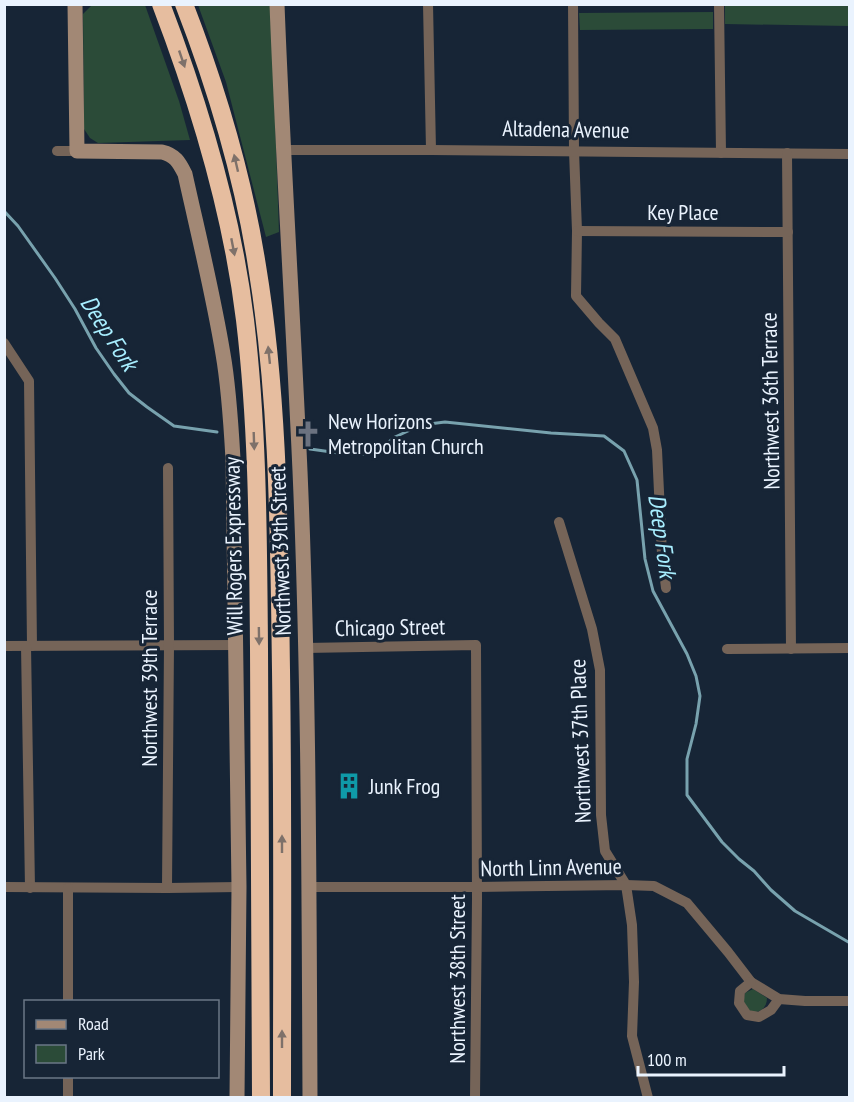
<svg xmlns="http://www.w3.org/2000/svg" width="854" height="1102" font-family="'PT Sans Narrow',sans-serif">
	<style>
		.green { fill: #2b4b38 }
		.lines { fill: none; stroke-linecap: round; stroke-linejoin: round }
		.stream { stroke: #78a2ae; stroke-width: 3 }
		.street { stroke: #756458; stroke-width: 10 }
		.secondary { stroke: #a28875; stroke-width: 15 }
		.highway { stroke: #e6bd9f; stroke-width: 18 }
		.oneway { fill: #7e716a }
		.labels { text-anchor: middle; stroke-width: 6; stroke-linejoin: round; paint-order: stroke }
		.street-label { font-size: 22px; fill: #eaf3fe; stroke: #172536 }
		.poi-label { font-size: 22px; fill: #eaf3fe; stroke: #172536; text-anchor: start }
		.water-label { font-size: 24px; font-style: italic; fill: #a8eeff; stroke: #172536 }
	</style>
	<rect width="100%" height="100%" fill="#172536"/>
	<g class="green">
		<path d="M92 5H145L179 101 190 140 98 143 90 138 84 129 83 14Z"/>
		<path d="M198 5H271L279 232 266 237 226 82Z"/>
		<path d="M725 5H849V26L725 24Z"/>
		<path d="M713 12V29L580 30 579 13Z"/>
		<path d="M753 989 767 998C767 1008 760 1013 750 1012L743 1002 745 993Z"/>
	</g>
	<g class="lines">
		<g class="stream">
			<path d="M4 211 18 226 55 278 75 309 96 348 114 374 129 393 147 407 174 426 217 432"/>
			<path d="M310 449 346 454H374L395 437 421 425 445 422 551 433 604 436 624 451 637 480 645 559 653 591 687 654 696 676 700 696 696 724 687 759V795L722 842 739 859 754 871 771 890 795 911 850 943"/>
		</g>
		<g class="street">
			<path d="M428 4 431 150"/>
			<path d="M573 4 574 151 577 231 576 296 599 323 615 339 653 428 657 450 662 554 666 588"/>
			<path d="M719 4 721 153"/>
			<path d="M283 150H431L850 154"/>
			<path d="M57 151H77"/>
			<path d="M787 153 791 649"/>
			<path d="M577 231 788 232"/>
			<path d="M4 343 29 381 32 646"/>
			<path d="M559 522 592 629 600 670 601 815 605 851 626 885 632 925 634 982 632 1036 648 1098"/>
			<path d="M4 646 236 645"/>
			<path d="M26 646 30 888"/>
			<path d="M305 648 476 645 477 898 475 1098"/>
			<path d="M727 649 850 648"/>
			<path d="M4 887 167 888 239 887"/>
			<path d="M309 887H477L626 885 654 886 687 903 728 952 751 982 779 999 805 1001H850"/>
			<path d="M68 888V1002"/>
			<path d="M167 888 169 645 168 468"/>
			<path d="M751 982 740 991 739 1003 747 1015 759 1017 771 1010 779 999"/>
			<path d="M68 1076V1098"/>
		</g>
		<g class="secondary">
			<path d="M75 4 77 151 162 152C175 155 179 162 185 174 198 233 213 293 223 354 229 388 231 424 233 459L239 887 237 1098"/>
			<path d="M277 4C283 160 293 316 300 471 309 680 309 889 310 1098"/>
		</g>
		<g class="highway">
			<path d="M161 4C200 106 232 212 245 320 258 429 258 539 259 648 261 798 261 948 261 1098"/>
			<path d="M184 4C217 89 243 176 257 266 279 399 279 535 281 670 283 812 282 955 282 1098"/>
		</g>
	</g>
	<defs><path id="oneway-solid" d="M-6-.8H1V-3.2L6.5 0L1 3.2V.8H-6Z" transform="scale(1.5)"/></defs>
	<g class="oneway">
		<use href="#oneway-solid" transform="translate(182 59) rotate(71)"/>
		<use href="#oneway-solid" transform="translate(236 163) rotate(-103)"/>
		<use href="#oneway-solid" transform="translate(233 247) rotate(79)"/>
		<use href="#oneway-solid" transform="translate(269 355) rotate(-96)"/>
		<use href="#oneway-solid" transform="translate(254 441) rotate(88)"/>
		<use href="#oneway-solid" transform="translate(259 636) rotate(89)"/>
		<use href="#oneway-solid" transform="translate(282 844) rotate(-90)"/>
		<use href="#oneway-solid" transform="translate(282 1039) rotate(-90)"/>
	</g>
	<defs>
		<g id="church-bare" transform="scale(2.07)"><path d="M-1.2-6h2.4v3.5h3.3v2.4h-3.3V6h-2.4V-.1h-3.3v-2.4h3.3Z" fill="#6b7280" stroke="#172536" stroke-width="2.5" paint-order="stroke"/></g>
		<g id="building-bare" transform="scale(2.07)"><path d="M-4-6H4V6H1V3H-1V6H-4ZM-2.5-4.3h1.7v1.8h-1.7ZM.8-4.3h1.7v1.8H.8ZM-2.5-1h1.7V.8h-1.7ZM.8-1h1.7V.8H.8Z" fill="#0f9aa8" stroke="#172536" stroke-width="2.5" paint-order="stroke"/></g>
	</defs>
	<g fill-rule="evenodd">
		<use href="#church-bare" x="308" y="434"/>
		<use href="#building-bare" x="349" y="786"/>
	</g>
	<g class="labels">
		<g class="street-label">
			<text transform="translate(566 129) rotate(1)" y="8">Altadena Avenue</text>
			<text x="683" y="220">Key Place</text>
			<text transform="translate(770 401) rotate(-91)" y="8">Northwest 36th Terrace</text>
			<text transform="translate(233 546) rotate(-91)" y="8">Will Rogers Expressway</text>
			<text transform="translate(280 551) rotate(-92)" y="8">Northwest 39th Street</text>
			<text transform="translate(390 627) rotate(-1)" y="8">Chicago Street</text>
			<text transform="translate(149 678) rotate(-90)" y="8">Northwest 39th Terrace</text>
			<text transform="translate(580 741) rotate(-92)" y="8">Northwest 37th Place</text>
			<text transform="translate(551 867) rotate(-1)" y="8">North Linn Avenue</text>
			<text transform="translate(457 979) rotate(-90)" y="8">Northwest 38th Street</text>
		</g>
		<g class="poi-label">
			<text x="328" y="429">New Horizons<tspan x="328" dy="25">Metropolitan Church</tspan></text>
			<text x="369" y="794">Junk Frog</text>
		</g>
		<g class="water-label">
			<text transform="translate(109 333) rotate(57)" y="8">Deep Fork</text>
			<text transform="translate(662 536) rotate(82)" y="8">Deep Fork</text>
		</g>
	</g>
	<rect width="854" height="1102" fill="none" stroke="#eaf3fe" stroke-width="12"/>
	<rect x="24" y="1000" width="195" height="78" fill="#172536" stroke="#6b7786" stroke-width="1.5"/>
	<rect x="36" y="1020" width="30" height="9" fill="#a28875" stroke="#6b7786" stroke-width="1.5"/>
	<text x="78" y="1030" font-size="18" fill="#eaf3fe">Road</text>
	<rect x="36" y="1045" width="30" height="18" fill="#2b4b38" stroke="#6b7786" stroke-width="1.5"/>
	<text x="78" y="1060" font-size="18" fill="#eaf3fe">Park</text>
	<path d="M638 1066v9h146v-9" fill="none" stroke="#eaf3fe" stroke-width="3"/>
	<text x="647" y="1066" font-size="18" fill="#eaf3fe" stroke="#172536" stroke-width="4.5" paint-order="stroke">100 m</text>
</svg>
